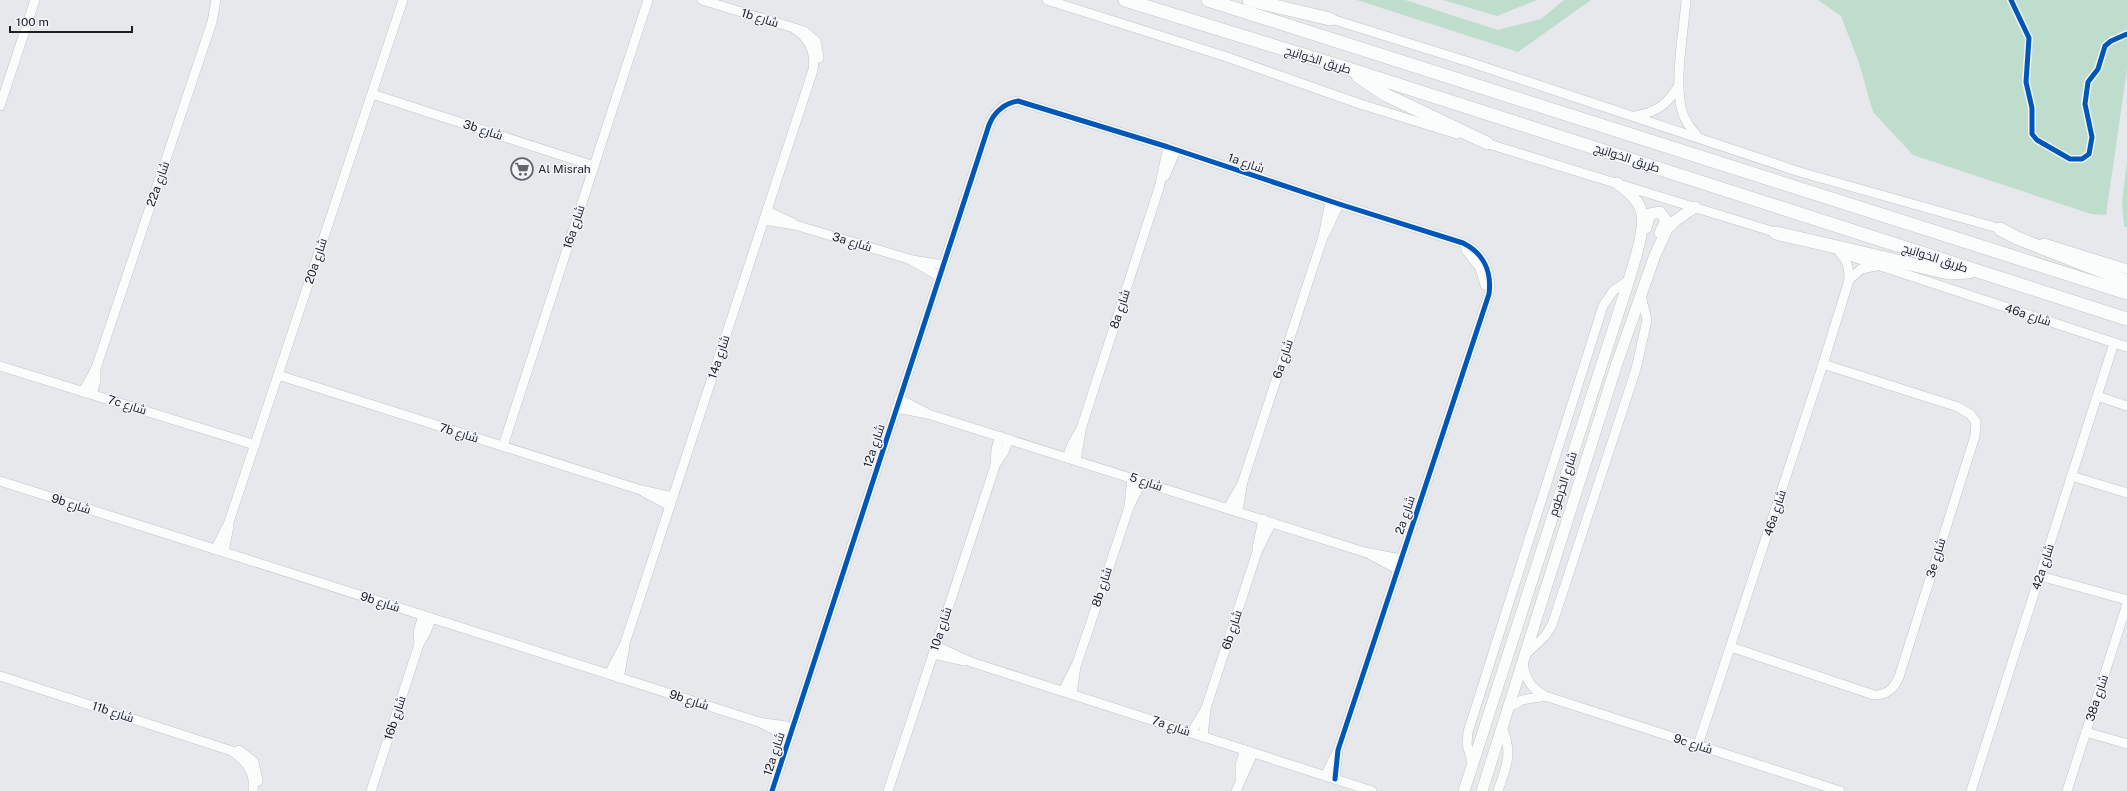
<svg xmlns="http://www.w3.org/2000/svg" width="2127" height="791" font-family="'Public Sans',Cairo,sans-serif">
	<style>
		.green { fill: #bfddcd }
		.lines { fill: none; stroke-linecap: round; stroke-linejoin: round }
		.minor-casing { stroke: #c3c5c7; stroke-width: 10 }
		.major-casing { stroke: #c3c5c7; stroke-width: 12 }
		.highway-casing { stroke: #c3c5c7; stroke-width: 14 }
		.minor { stroke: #fbfcfc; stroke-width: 9 }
		.major { stroke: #fbfcfc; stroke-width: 11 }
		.highway { stroke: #fbfcfc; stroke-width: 13 }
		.cycleway-casing { stroke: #f0f4fc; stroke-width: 8 }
		.cycleway { stroke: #0057b8; stroke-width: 5 }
		.labels { text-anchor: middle; stroke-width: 3; stroke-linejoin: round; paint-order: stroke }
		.street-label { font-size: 12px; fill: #1d1f21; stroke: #f0f4fc }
		.poi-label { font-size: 12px; fill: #1d1f21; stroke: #f0f4fc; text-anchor: start }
	</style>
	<rect width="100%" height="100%" fill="#e6e8eb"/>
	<g class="green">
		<path d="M1357 0H1405L1498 30 1541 19 1564 0H1591L1518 52Z"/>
		<path d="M1443 0H1537L1497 16Z"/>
		<path d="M1818 0H2127V69L2106 215 2091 214 1913 155 1873 112 1859 63 1841 16Z"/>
		<path d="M2127 161V227L2124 226 2122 202Z"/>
	</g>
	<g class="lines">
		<g class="minor-casing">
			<g id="minor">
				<path d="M702 0 804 31 816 41 819 58"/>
				<path d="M1047 0 1227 57 1360 104 1457 134"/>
				<path d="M1686 0C1684 31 1673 85 1683 114 1686 123 1692 130 1698 137"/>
				<path d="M1325 17 1472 63 1803 173 2005 230"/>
				<path d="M372 94 594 166"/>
				<path d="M0 106 35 0"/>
				<path d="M1635 116C1657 112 1668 104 1679 85"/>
				<path d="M1482 142 1781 234"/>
				<path d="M1165 176 1176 150"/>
				<path d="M767 211 793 223"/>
				<path d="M764 220 795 225 909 259 939 276"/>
				<path d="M1325 234 1339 204"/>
				<path d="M2044 243 2127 269"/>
				<path d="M1466 250 1480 268 1485 285"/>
				<path d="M1847 255 2127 347"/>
				<path d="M912 260 943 265"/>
				<path d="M1849 280 1861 269 1876 266"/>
				<path d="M0 366 255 445"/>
				<path d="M278 375 641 490 673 497"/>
				<path d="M83 392 96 368 212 22 216 0"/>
				<path d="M92 394 96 381V368"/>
				<path d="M2097 396 2127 406"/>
				<path d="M899 399 925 412"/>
				<path d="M896 408 928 414 1364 552 1401 559"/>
				<path d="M503 446 648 0"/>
				<path d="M1067 458 1072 444 1081 429 1159 188 1168 147"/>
				<path d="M1076 460 1081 431"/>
				<path d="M995 465 1004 452 1009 439"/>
				<path d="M2071 476 2127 493"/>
				<path d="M0 481 759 722 793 727"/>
				<path d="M644 492 670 506"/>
				<path d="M1129 506 1132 478"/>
				<path d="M1228 508 1243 482"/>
				<path d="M1238 511 1243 481 1323 237 1330 202"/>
				<path d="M1257 549 1263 519"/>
				<path d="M215 550 229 522 403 0"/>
				<path d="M224 552 229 526"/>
				<path d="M1371 555 1397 569"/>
				<path d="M2040 576 2127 600"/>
				<path d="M419 644 418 632 423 615"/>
				<path d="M936 646 971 662 1372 791"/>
				<path d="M1731 647 1874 695C1887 695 1894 689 1899 677L1975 436 1976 422 1970 414 1958 407 1823 364"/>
				<path d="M933 654 965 661"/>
				<path d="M1526 654 1545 636 1552 625 1636 369 1647 320 1641 295"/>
				<path d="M1523 663C1525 679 1531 688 1545 696L1840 791"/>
				<path d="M609 674 625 643 813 70C816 52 810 39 795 29"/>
				<path d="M0 676 232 751C246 761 256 773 253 791"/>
				<path d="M619 678 625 647"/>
				<path d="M1063 691 1075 667"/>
				<path d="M1072 694 1076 666 1089 628 1129 507 1142 481"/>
				<path d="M1508 708 1522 700 1545 696"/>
				<path d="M761 723 790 738"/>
				<path d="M2086 732 2127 744"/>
				<path d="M1191 733 1206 708 1257 552 1272 522"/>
				<path d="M1203 737 1206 708"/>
				<path d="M1698 745 1823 364 1849 280C1849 269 1848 261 1840 253"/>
				<path d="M239 750 254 762 258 781"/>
				<path d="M1473 766 1467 744 1468 732 1603 306 1613 291 1629 280"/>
				<path d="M1325 776 1338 750"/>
				<path d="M1240 779V765L1245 750"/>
				<path d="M371 791 419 644 425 634 432 618"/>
				<path d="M772 791 989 125C994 112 1005 103 1018 101L1168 147 1339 204 1463 243C1483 253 1492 271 1489 294L1338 750 1335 779"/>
				<path d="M888 791 995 466 996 449 1000 436"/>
				<path d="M1236 791 1253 753"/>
				<path d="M1498 791C1507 764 1513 754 1502 727"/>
				<path d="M1971 791 2114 343"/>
				<path d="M2067 791 2127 604"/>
			</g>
		</g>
		<g class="major-casing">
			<g id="major">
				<path d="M1646 228 1650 214 1660 212 1666 220 1660 233"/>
				<path d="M1464 791 1629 280C1634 261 1649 223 1639 205 1634 196 1625 189 1617 183"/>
				<path d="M1482 791 1616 366 1655 255 1667 229 1675 221 1695 207"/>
			</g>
		</g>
		<g class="highway-casing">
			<g id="highway">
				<path d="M1125 0 1352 70 2127 319"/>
				<path d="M1208 0 2127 293"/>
				<path d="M1249 0 1330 19"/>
				<path d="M1358 76 1386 95 1487 143"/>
				<path d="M2000 229 2017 238 2127 281"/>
				<path d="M1776 233 1949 273 1969 272"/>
			</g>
		</g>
		<use href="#minor" class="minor"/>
		<use href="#major" class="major"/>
		<use href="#highway" class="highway"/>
		<g class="cycleway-casing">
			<g id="cycleway">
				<path d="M2011 0 2029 38 2026 82 2032 108V134L2037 140 2070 159H2082L2089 154 2092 137 2085 104 2088 82 2098 69 2105 46 2111 41 2127 34"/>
				<path d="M772 791 989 125C994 112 1005 103 1018 101L1168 147 1339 204 1463 243C1483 253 1492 271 1489 294L1338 750 1335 779"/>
			</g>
		</g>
		<use href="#cycleway" class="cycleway"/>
	</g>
	<defs>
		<g id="supermarket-ring" transform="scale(1.15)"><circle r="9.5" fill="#f0f4fc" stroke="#636568" stroke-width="1.5"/><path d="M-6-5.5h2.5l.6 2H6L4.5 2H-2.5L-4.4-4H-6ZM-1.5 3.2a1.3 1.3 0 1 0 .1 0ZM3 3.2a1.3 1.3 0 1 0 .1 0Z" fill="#636568"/></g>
	</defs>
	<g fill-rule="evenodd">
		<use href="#supermarket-ring" x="522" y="169"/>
	</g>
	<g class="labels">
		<g class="street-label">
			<text transform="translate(760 18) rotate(17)" y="4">1b شارع</text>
			<text transform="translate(1318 60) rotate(17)" y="4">طريق الخوانيج</text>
			<text transform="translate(483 130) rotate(18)" y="4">3b شارع</text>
			<text transform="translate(1627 158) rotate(18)" y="4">طريق الخوانيج</text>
			<text transform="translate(1246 163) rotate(19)" y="4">1a شارع</text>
			<text transform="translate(158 184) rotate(-71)" y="4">22a شارع</text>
			<text transform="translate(574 227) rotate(-72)" y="4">16a شارع</text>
			<text transform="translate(852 242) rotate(17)" y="4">3a شارع</text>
			<text transform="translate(1935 258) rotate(18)" y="4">طريق الخوانيج</text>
			<text transform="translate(316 261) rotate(-72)" y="4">20a شارع</text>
			<text transform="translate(1120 309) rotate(-72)" y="4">8a شارع</text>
			<text transform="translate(2028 315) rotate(18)" y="4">46a شارع</text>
			<text transform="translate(719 357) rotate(-72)" y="4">14a شارع</text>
			<text transform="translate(1283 359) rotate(-72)" y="4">6a شارع</text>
			<text transform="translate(127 405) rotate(17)" y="4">7c شارع</text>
			<text transform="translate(459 433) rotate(17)" y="4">7b شارع</text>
			<text transform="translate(874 446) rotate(-72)" y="4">12a شارع</text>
			<text transform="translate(1146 482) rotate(18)" y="4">شارع 5</text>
			<text transform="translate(1563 484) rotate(-72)" y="4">شارع الخرطوم</text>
			<text transform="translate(71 504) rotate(18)" y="4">9b شارع</text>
			<text transform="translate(1775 513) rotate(-72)" y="4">46a شارع</text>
			<text transform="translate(1405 515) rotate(-72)" y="4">2a شارع</text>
			<text transform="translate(1936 558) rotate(-73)" y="4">3e شارع</text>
			<text transform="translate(2043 567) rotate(-72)" y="4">42a شارع</text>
			<text transform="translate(1102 587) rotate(-72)" y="4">8b شارع</text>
			<text transform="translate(380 602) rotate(18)" y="4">9b شارع</text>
			<text transform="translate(941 629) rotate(-72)" y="4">10a شارع</text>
			<text transform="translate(1232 630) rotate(-72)" y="4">6b شارع</text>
			<text transform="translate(2097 698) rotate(-72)" y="4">38a شارع</text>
			<text transform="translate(689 700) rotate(18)" y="4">9b شارع</text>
			<text transform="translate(113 712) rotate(18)" y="4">11b شارع</text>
			<text transform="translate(395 718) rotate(-72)" y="4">16b شارع</text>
			<text transform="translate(1171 726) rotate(18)" y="4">7a شارع</text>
			<text transform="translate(1693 744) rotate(18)" y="4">9c شارع</text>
			<text transform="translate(774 754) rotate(-72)" y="4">12a شارع</text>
		</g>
		<g class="poi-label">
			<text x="538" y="173">Al Misrah</text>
		</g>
	</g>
	<path d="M10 26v6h122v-6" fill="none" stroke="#1d1f21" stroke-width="2"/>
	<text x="16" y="26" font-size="12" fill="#1d1f21" stroke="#f0f4fc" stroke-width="3" paint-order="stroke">100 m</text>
</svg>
